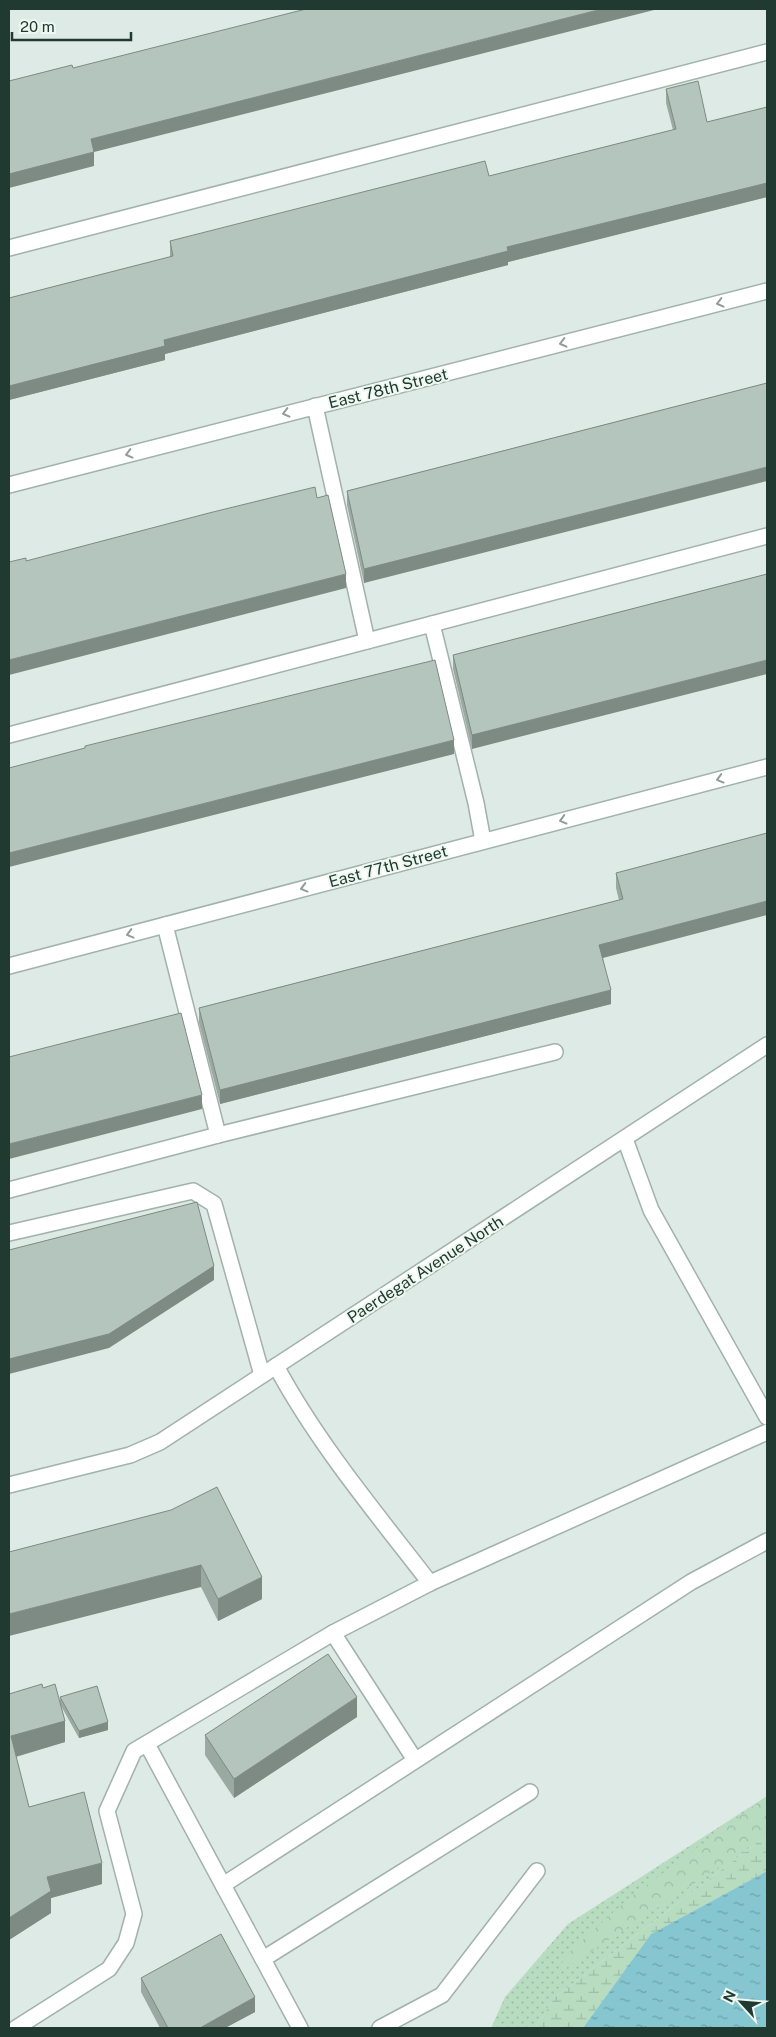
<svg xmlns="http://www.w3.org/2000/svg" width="776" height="2037" font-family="'Public Sans',sans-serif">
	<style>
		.grass { fill: url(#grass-dots) }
		.forest { fill: url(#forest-crowns) }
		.wetland { fill: url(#wetland-marsh) }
		.water { fill: url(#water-ripples) }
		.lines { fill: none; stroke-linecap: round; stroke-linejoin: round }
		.lane-casing { stroke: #a1b2ac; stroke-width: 18 }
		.street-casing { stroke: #a1b2ac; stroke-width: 18 }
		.lane { stroke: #fff; stroke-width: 15 }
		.street { stroke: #fff; stroke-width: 15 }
		.wall { fill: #9ba9a3 }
		.shaded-wall { fill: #7e8a84 }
		.building { fill: #b4c5bd; stroke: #7e8a84 }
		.oneway { stroke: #909c98 }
		.labels { text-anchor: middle; stroke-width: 4; stroke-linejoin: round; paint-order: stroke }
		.street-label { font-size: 16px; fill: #203a32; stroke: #eff7f2 }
	</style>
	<defs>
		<pattern id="grass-dots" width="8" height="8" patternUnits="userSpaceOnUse" patternTransform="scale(1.25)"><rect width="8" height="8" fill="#b7dcc0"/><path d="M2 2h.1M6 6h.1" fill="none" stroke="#9dbea5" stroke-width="1.8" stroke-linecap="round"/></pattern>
		<pattern id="forest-crowns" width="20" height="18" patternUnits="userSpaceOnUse" patternTransform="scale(1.25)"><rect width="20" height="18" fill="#b7dcc0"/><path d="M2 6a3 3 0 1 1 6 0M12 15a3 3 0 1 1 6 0" fill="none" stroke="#9dbea5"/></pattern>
		<pattern id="wetland-marsh" width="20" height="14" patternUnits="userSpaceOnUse" patternTransform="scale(1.25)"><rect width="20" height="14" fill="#b7dcc0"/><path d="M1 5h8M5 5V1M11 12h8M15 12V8" fill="none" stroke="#9dbea5"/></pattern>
		<pattern id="water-ripples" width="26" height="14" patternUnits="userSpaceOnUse" patternTransform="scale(1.25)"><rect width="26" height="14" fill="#85c6d0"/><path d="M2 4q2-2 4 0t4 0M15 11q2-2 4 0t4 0" fill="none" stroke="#6ca2a9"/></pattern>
	</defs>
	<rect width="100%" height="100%" fill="#deeae5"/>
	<path class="grass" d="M767 1796V1835L554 1998 535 2028H491L505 1997 568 1924Z"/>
	<path class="forest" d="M767 1796V1835L557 1974 566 1955 628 1899Z"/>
	<path class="wetland" d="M767 1835V1871L651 1934 583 2028H535L554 1998Z"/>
	<path class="water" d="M767 1871V2028H583L651 1934Z"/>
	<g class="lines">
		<g class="lane-casing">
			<g id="lane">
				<path d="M9 248 767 52"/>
				<path d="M315 406 367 641"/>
				<path d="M432 624 476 803 483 841"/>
				<path d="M9 735 767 536"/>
				<path d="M218 1135 555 1052"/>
				<path d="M625 1139 651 1210 767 1417"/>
				<path d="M9 1190 218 1135 165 925"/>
				<path d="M9 1233 193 1191 214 1204 262 1375"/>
				<path d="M276 1366C318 1444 376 1513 430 1583"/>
				<path d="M333 1633 415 1760"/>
				<path d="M147 1744 300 2028"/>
				<path d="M223 1885 691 1582 767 1541"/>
				<path d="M263 1959 530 1792"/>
				<path d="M16 2028 109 1969 126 1943 134 1914 107 1811 134 1751 333 1633 430 1583 767 1432"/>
				<path d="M380 2028 442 1995 537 1871"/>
			</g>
		</g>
		<g class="street-casing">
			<g id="street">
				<path d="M9 485 767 291"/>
				<path d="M9 966 767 767"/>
				<path d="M9 1485 130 1455 160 1442 767 1045"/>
			</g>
		</g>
		<use href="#lane" class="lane"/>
		<use href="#street" class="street"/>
	</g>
	<g class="wall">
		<path d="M666 89 707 122 767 107V197L508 262V265L165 354V360L9 400V298L170 257V241L489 176 673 130 666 103Z"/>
		<path d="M767 383 364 583 347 505V491Z"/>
		<path d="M767 574 472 749 453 669V655Z"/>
		<path d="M767 833 603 958 611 1004 220 1104 199 1023V1008L619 900 616 888V873Z"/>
		<path d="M171 1510 262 1599 218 1621 201 1587Z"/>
		<path d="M43 1688 60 1702V1697L108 1730 79 1738 61 1706 65 1742 16 1757 29 1807 102 1884 51 1898V1913L9 1940V1694Z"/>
		<path d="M357 1717 234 1798 205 1755V1735Z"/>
		<path d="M141 1978 255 2012 225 2028H160L141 1992Z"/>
	</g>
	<g class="shaded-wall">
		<path d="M602 9H658L94 152V166L9 188V174L91 139Z"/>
		<path d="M767 183V197L508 262V265L165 354V360L9 400V386L164 340 507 247Z"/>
		<path d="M767 467V481L364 583V569Z"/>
		<path d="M346 574V588L9 675V660Z"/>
		<path d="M767 660V674L472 749V735Z"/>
		<path d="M454 740V754L9 867V853Z"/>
		<path d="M767 901V915L599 959V945Z"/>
		<path d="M611 990V1004L220 1104V1090Z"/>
		<path d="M202 1095V1109L9 1159V1144Z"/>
		<path d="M214 1266V1280L109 1348 9 1374V1359Z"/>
		<path d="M201 1565V1587L9 1636V1614Z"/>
		<path d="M262 1577V1599L218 1621V1599Z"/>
		<path d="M357 1697V1717L234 1798V1779Z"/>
		<path d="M65 1721V1742L11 1758V1736Z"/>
		<path d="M108 1722V1730L79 1738V1731Z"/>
		<path d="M102 1863V1884L51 1898V1913L9 1940V1918L47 1877Z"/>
		<path d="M255 1997V2012L225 2028H200Z"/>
	</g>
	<g class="building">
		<path d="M306 9H602L91 139 94 152 9 174V81L72 65 73 68Z"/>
		<path d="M698 81 707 122 767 107V183L507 247 508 251 164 340 165 346 9 386V298L173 256 170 241 410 180 485 161 489 176 676 129 666 89Z"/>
		<path d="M767 383V467L364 569 347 491Z"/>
		<path d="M315 487 317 498 328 495 346 574 9 660V562L26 558V561L209 513Z"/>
		<path d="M767 574V660L472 735 453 655Z"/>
		<path d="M435 660 454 740 9 853V768L85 748V746Z"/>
		<path d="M767 833V901L599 945 611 990 220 1090 199 1008 623 899 616 873Z"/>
		<path d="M181 1013 202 1095 9 1144V1057Z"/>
		<path d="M197 1202 214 1266 109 1334 9 1359V1250Z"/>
		<path d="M217 1487 262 1577 218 1599 201 1565 9 1614V1552L171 1510Z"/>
		<path d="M328 1654 357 1697 234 1779 205 1735Z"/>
		<path d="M42 1684 43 1688 55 1684 65 1721 11 1736 29 1807 84 1792 102 1863 47 1877 51 1891 9 1918V1694Z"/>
		<path d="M97 1686 108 1722 79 1731 60 1697Z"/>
		<path d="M221 1934 255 1997 200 2028H168L141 1978Z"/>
	</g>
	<defs><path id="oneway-chevron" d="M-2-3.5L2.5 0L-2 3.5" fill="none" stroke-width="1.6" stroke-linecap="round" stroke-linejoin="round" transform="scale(1.25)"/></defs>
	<g class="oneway">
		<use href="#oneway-chevron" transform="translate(720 303) rotate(166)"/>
		<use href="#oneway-chevron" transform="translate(563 343) rotate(166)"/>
		<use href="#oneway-chevron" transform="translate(286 413) rotate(166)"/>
		<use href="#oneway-chevron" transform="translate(129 454) rotate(166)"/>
		<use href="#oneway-chevron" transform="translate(720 779) rotate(165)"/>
		<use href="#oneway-chevron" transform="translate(563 820) rotate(165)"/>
		<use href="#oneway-chevron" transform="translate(304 888) rotate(165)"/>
		<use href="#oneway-chevron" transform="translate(130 934) rotate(165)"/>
	</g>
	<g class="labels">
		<g class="street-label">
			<text transform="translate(388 388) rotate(-14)" y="6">East 78th Street</text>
			<text transform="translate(388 866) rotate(-15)" y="6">East 77th Street</text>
			<text transform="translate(425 1269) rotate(-33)" y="6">Paerdegat Avenue North</text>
		</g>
	</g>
	<rect width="776" height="2037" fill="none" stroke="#203a32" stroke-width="20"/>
	<g transform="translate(741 2002) rotate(296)" stroke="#eff7f2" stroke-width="4" paint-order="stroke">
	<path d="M0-4L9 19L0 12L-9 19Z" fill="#203a32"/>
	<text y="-8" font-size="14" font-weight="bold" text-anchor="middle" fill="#203a32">N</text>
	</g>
	<path d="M12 32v8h119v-8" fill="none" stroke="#203a32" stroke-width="2.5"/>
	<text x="20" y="32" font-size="15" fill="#203a32" stroke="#eff7f2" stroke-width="4" paint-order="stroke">20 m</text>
</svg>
